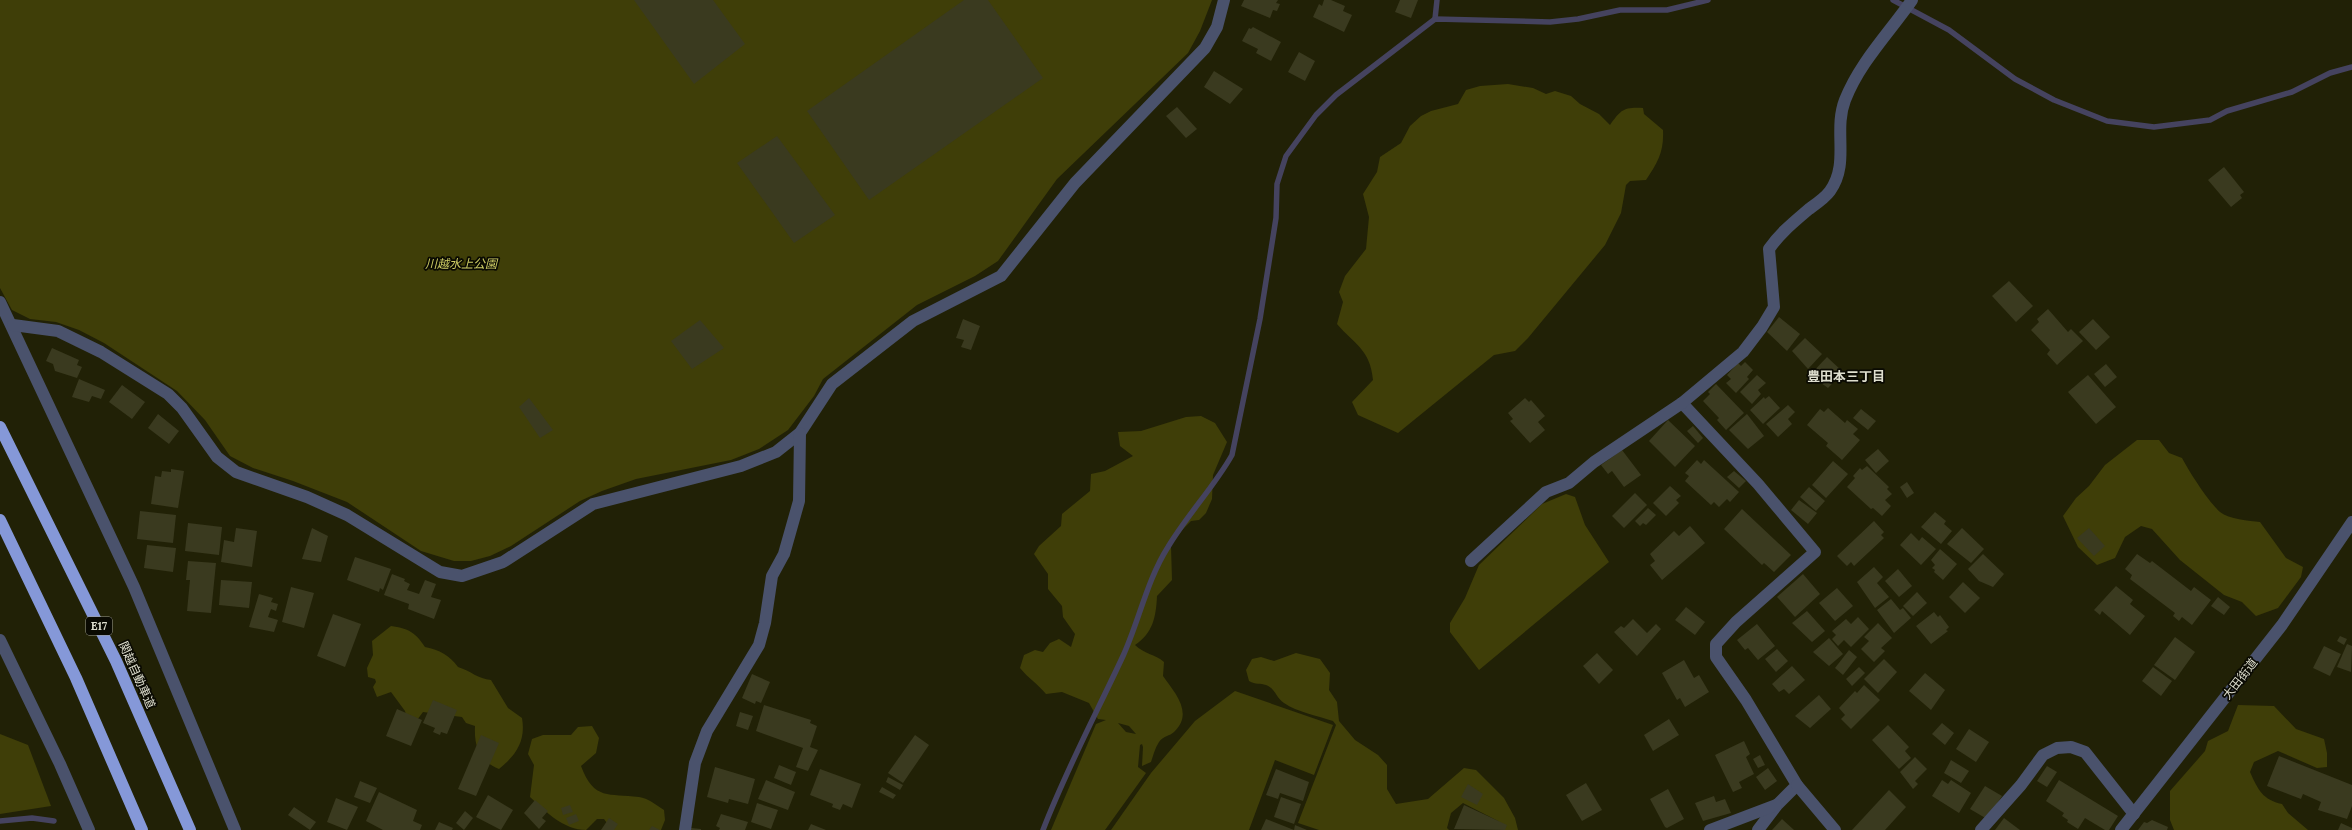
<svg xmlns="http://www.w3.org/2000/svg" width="2352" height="830" font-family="Lora,'Noto Sans JP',serif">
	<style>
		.green { fill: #3f3e08; fill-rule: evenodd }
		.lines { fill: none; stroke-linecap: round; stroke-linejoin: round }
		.stream { stroke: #45435f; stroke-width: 5.5 }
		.building { fill: #3a3a1f }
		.minor { stroke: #4a526c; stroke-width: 12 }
		.highway { stroke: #8598d8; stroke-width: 12 }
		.labels { text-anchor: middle; stroke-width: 3.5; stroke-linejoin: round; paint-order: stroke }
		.shield { fill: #0a0a02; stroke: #9e9e91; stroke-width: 1 }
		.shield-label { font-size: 11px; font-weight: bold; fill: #dedece }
		.park-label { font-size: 12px; font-style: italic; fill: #cdcc64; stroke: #0a0a02 }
		.street-label { font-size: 12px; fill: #dedece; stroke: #0a0a02 }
		.neighbourhood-label { font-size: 13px; font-weight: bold; fill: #dedece; stroke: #0a0a02 }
	</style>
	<rect width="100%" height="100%" fill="#212106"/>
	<g class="green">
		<path d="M0 0H1212L1200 31 1188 53 1057 179 998 261 975 276 917 305 823 379 814 396 788 430 759 449 731 460 636 479 602 491 580 501 511 546 490 556 471 561H454L421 551 347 502 293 481 253 468 230 456 205 420 177 391 104 343 79 330 56 322 30 319 12 310 0 288Z"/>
		<path d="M1508 84 1533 88 1546 94 1555 91 1571 96 1580 104 1599 114 1610 125C1621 110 1623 107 1643 108L1644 114 1663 130C1664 152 1658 162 1646 180L1630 181 1626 185 1621 213 1605 245 1528 338 1515 351 1494 355 1398 433 1358 415 1352 402 1373 380C1370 349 1355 345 1337 324L1343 302 1339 292 1345 276 1366 249 1369 217 1363 194 1377 172 1380 157 1401 143 1410 126 1421 116 1431 111 1458 104 1466 90 1480 86Z"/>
		<path d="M1201 416 1215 423 1227 442 1213 475 1212 499 1206 513 1199 520 1191 521 1179 533 1171 546 1172 580 1157 596C1156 617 1153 633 1135 645 1144 654 1155 654 1164 662L1163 676C1175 693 1194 713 1174 732 1170 736 1163 736 1159 742 1155 748 1153 756 1151 762L1142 766 1143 747 1142 744 1140 745 1138 767 1146 773 1105 830H1051L1096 724 1106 720 1098 719 1089 703 1062 692 1046 694C1038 684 1028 678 1020 668L1024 655 1035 650 1043 652 1050 643 1059 639 1071 647 1075 634 1063 617 1062 606 1048 589V574L1034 554 1039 546 1061 526 1062 514 1090 491 1091 474 1105 471 1133 456 1120 446 1118 432 1141 431 1186 417ZM1118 723 1129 726 1136 734 1126 732Z"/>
		<path d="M2137 440H2159L2169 453 2182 458C2190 473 2208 501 2220 512 2229 519 2249 521 2260 522L2286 558 2303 567 2301 577 2278 608 2256 616 2242 602 2224 595 2180 560 2152 529 2141 526 2125 537 2115 558 2097 565 2078 547 2063 516 2076 498 2089 486 2105 465Z"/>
		<path d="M1566 494 1575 497 1585 525 1609 562 1479 670 1450 632V623L1465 598 1479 565 1542 504Z"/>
		<path d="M391 626C408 628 416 633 425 647 440 650 449 655 458 667 471 671 478 679 491 680L508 708 522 718C526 741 516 755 499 769 479 761 474 746 475 726L466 723 462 717 423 712 414 724 407 720 405 711 391 692 377 697 373 687 376 682 375 679 368 677 367 668 373 655 372 641Z"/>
		<path d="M1296 653 1320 659 1330 673 1329 690 1337 702 1339 721 1355 740 1378 755 1387 765V789L1396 804 1428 799 1464 768 1476 770 1504 798 1515 818 1518 830H1505L1498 821 1463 803 1451 813 1447 828 1449 830H1319L1298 823 1336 725 1333 721C1318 716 1297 712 1284 703 1276 698 1275 688 1266 685 1260 683 1256 685 1249 681L1246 670 1252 659 1261 657 1274 661Z"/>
		<path d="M1235 691 1333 725 1314 775 1275 760 1249 830H1111L1151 773 1195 721Z"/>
		<path d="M2238 705 2274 706 2296 729 2324 739 2327 753V767L2317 768 2278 751 2254 762 2250 772C2258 790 2263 800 2282 804L2288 813 2308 830H2174L2170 820V791L2205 751 2208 741 2228 731Z"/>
		<path d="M592 726 599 738 596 753 581 766C594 801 609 793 639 797 648 798 656 805 664 810L665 820 661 830H612L604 819H597L586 830C564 830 546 812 530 797L534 765 528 754 532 739 543 735H571L578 727Z"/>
		<path d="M0 734 28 745 51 806 0 814Z"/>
	</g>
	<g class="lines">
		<g class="stream">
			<path d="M1893 0 1949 30 2015 79 2054 100 2107 121 2154 127 2210 120 2227 111 2292 92 2330 73 2352 67"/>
			<path d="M1435 19 1437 0"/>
			<path d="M0 821 32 818 54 821"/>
			<path d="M1043 830C1066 770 1096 714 1123 656 1139 621 1147 580 1168 547 1187 515 1214 487 1232 455L1260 319 1276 218 1277 184 1286 156 1316 115 1336 95 1435 19 1550 22 1578 19 1620 10H1667L1708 0"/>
		</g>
	</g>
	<g class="building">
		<path d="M634 0H713L745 44 694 84Z"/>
		<path d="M964 0H988L1043 78 869 200 807 111Z"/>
		<path d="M1244 0H1278L1276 3 1280 4 1277 11 1273 10 1270 18 1241 6Z"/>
		<path d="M1324 0H1331L1345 6 1343 11 1352 15 1344 32 1313 17 1319 4 1322 6Z"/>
		<path d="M1400 0H1418L1411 18 1395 12Z"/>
		<path d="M1253 27 1281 42 1271 61 1256 53 1258 49 1242 41 1249 28 1251 29Z"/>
		<path d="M1299 52 1315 61 1305 81 1288 72Z"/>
		<path d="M1214 71 1243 89 1230 104 1204 87Z"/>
		<path d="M1177 107 1197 129 1186 138 1166 116Z"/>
		<path d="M777 136 835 215 794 243 737 163Z"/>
		<path d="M2224 167 2244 192 2240 195 2242 198 2231 207 2208 180Z"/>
		<path d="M2009 281 2033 306 2016 322 1992 296Z"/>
		<path d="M2048 309 2068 332 2071 329 2083 341 2057 365 2047 354 2050 350 2031 330 2039 322 2037 319Z"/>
		<path d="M1779 317 1800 334 1787 351 1767 332Z"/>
		<path d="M963 319 980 326 971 350 961 347 964 340 956 338Z"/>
		<path d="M2093 319 2110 337 2096 350 2079 332Z"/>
		<path d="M700 320 724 348 692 369 671 341Z"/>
		<path d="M1805 338 1822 354 1808 369 1792 351Z"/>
		<path d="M52 348 79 360 77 365 82 367 77 378 55 371 53 364 46 361Z"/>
		<path d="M1827 357 1843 372 1828 388 1810 375Z"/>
		<path d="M1745 362 1753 370 1747 377 1749 379 1736 393 1726 383 1731 379 1727 375 1738 363 1741 366Z"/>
		<path d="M2106 364 2117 377 2105 387 2094 374Z"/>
		<path d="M1757 375 1766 383 1758 390 1761 394 1752 404 1740 392Z"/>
		<path d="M2088 375 2116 407 2096 424 2068 392Z"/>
		<path d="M79 379 105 390 101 399 92 396 89 402 72 397Z"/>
		<path d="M1716 384 1744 413 1726 430 1717 420 1719 418 1703 401 1710 394 1708 392Z"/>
		<path d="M122 385 145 402 132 419 109 402Z"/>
		<path d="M1769 396 1780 408 1763 424 1750 410 1764 397 1765 399Z"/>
		<path d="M529 398 553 430 540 438 519 407Z"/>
		<path d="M1525 398 1529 402 1531 400 1545 416 1538 422 1545 430 1530 443 1510 421 1513 419 1508 413Z"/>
		<path d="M1788 405 1795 412 1788 419 1792 424 1778 437 1766 424Z"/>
		<path d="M1828 408 1845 423 1847 420 1858 429 1853 434 1860 440 1842 460 1826 446 1828 443 1807 425 1820 409 1824 412Z"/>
		<path d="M1861 409 1876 421 1868 430 1853 418Z"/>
		<path d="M158 414 179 431 169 444 148 428Z"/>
		<path d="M1747 414 1764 436 1748 449 1729 430Z"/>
		<path d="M1668 420 1695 446 1675 467 1649 441Z"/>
		<path d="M1693 426 1703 438 1698 443 1687 431Z"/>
		<path d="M1878 449 1889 461 1876 473 1865 460Z"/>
		<path d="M1622 450 1641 475 1624 487 1612 471 1608 474 1601 465Z"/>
		<path d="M1697 460 1701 464 1704 460 1739 492 1730 502 1727 499 1719 507 1714 502 1711 505 1685 481 1689 476 1685 473Z"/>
		<path d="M1833 461 1848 474 1826 498 1812 485Z"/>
		<path d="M1867 466 1889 487 1887 489 1892 494 1885 500 1891 506 1882 516 1873 508 1871 509 1847 487 1855 478 1853 476 1860 468 1862 470Z"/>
		<path d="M171 469 184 471 178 508 151 504 155 476 161 477 162 471 171 472Z"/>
		<path d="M1734 471 1746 481 1739 488 1727 477Z"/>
		<path d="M1907 482 1914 493 1907 498 1900 487Z"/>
		<path d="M1670 486 1681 496 1676 500 1679 503 1666 516 1653 503Z"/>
		<path d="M1809 487 1825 501 1816 511 1800 497Z"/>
		<path d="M1635 493 1647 505 1624 528 1612 516Z"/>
		<path d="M1799 500 1817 513 1808 524 1791 510Z"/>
		<path d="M1648 508 1656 515 1646 525 1643 523 1640 526 1635 521Z"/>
		<path d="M1742 509 1791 555 1774 572 1764 563 1762 565 1724 529Z"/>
		<path d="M140 511 176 515 173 543 137 539Z"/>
		<path d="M1935 512 1946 521 1944 524 1952 531 1941 544 1921 527Z"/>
		<path d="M1874 521 1884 532 1881 535 1884 538 1854 566 1851 562 1847 566 1837 556Z"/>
		<path d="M188 523 222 527 219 555 185 551Z"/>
		<path d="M1690 526 1705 543 1662 580 1650 565 1655 561 1650 554 1674 531 1679 536Z"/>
		<path d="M236 528 257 531 252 567 221 562 224 540 234 542Z"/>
		<path d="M312 528 328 536 321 562 302 559Z"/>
		<path d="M1962 528 1984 549 1971 563 1947 544Z"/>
		<path d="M2089 528 2105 546 2094 556 2077 538Z"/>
		<path d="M1911 533 1919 541 1922 537 1936 549 1921 565 1900 545Z"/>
		<path d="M147 545 176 548 173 572 144 568Z"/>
		<path d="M1940 549 1957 564 1943 580 1934 572 1935 570 1932 568 1935 565 1931 560Z"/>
		<path d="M1983 554 2004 574 1993 587 1979 581 1968 569Z"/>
		<path d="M2137 554 2150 563 2152 561 2191 591 2194 587 2211 600 2192 625 2182 617 2179 621 2173 616 2175 613 2130 579 2132 575 2125 569Z"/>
		<path d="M355 557 391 569 383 590 380 588 379 592 347 580Z"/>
		<path d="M188 561 216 563 211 613 187 611 190 580H186Z"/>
		<path d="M1874 567 1883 577 1877 583 1889 597 1875 608 1857 582Z"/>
		<path d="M1898 569 1912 586 1899 597 1885 581Z"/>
		<path d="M392 574 405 579 404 581 410 584 407 590 419 594 425 580 436 584 431 597 441 600 434 619 408 609 409 604 384 595Z"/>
		<path d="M1803 574 1820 594 1795 617 1777 597Z"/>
		<path d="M221 580 252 582 249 608 219 605Z"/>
		<path d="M1963 582 1980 598 1965 613 1949 597Z"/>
		<path d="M2116 586 2133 600 2130 604 2145 616 2130 635 2102 611 2100 615 2094 610Z"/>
		<path d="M291 587 314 593 304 628 282 622Z"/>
		<path d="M1837 588 1853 606 1835 621 1819 603Z"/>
		<path d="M1917 592 1927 603 1913 616 1903 606Z"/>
		<path d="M259 594 273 598 271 602 278 604 276 611 271 609 268 617 278 620 274 632 249 627Z"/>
		<path d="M2218 597 2230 607 2224 615 2211 606Z"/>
		<path d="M1891 599 1900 610 1903 608 1911 618 1894 633 1877 610Z"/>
		<path d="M1686 607 1705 622 1695 635 1675 620Z"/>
		<path d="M1807 611 1825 631 1812 642 1792 623Z"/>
		<path d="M1934 612 1938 617 1940 615 1949 627 1946 630 1948 631 1931 644 1916 626Z"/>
		<path d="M333 614 361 624 345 667 317 656Z"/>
		<path d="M1858 617 1869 629 1851 647 1844 640 1838 646 1832 639 1836 635 1832 631 1846 619 1851 624Z"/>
		<path d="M1633 619 1647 633 1656 624 1661 629 1637 656 1614 632 1621 626 1624 628Z"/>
		<path d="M1878 623 1892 638 1881 648 1885 651 1874 662 1861 649 1869 641 1864 637Z"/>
		<path d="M1757 624 1775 646 1758 660 1748 648 1745 650 1737 640Z"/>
		<path d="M2340 636 2347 639 2344 645 2337 641Z"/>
		<path d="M2175 637 2195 652 2175 680 2154 665Z"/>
		<path d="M1829 638 1843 654 1829 666 1813 652Z"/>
		<path d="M2347 644 2352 646 2351 672 2337 667Z"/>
		<path d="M2324 646 2341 654 2330 676 2313 668Z"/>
		<path d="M1777 649 1788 661 1776 672 1765 659Z"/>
		<path d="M1849 650 1857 657 1843 675 1835 668Z"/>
		<path d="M1597 653 1613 670 1599 684 1583 666Z"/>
		<path d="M1884 659 1897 672 1878 693 1864 679Z"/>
		<path d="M1684 660 1694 678 1699 675 1709 692 1685 707 1680 698 1677 700 1662 673Z"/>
		<path d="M1792 666 1805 680 1789 694 1784 689 1779 692 1772 684Z"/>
		<path d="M1859 667 1865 673 1852 686 1846 679Z"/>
		<path d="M2153 667 2172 681 2161 696 2142 681Z"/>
		<path d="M1925 673 1945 690 1931 710 1909 691Z"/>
		<path d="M752 674 770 682 761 703 756 701 755 704 742 698Z"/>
		<path d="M1864 685 1880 700 1851 729 1841 719 1845 715 1839 708 1855 691 1857 693Z"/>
		<path d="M1819 695 1831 709 1810 728 1795 716Z"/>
		<path d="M433 700 457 710 447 734 441 732 440 735 433 732 435 728 423 723Z"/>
		<path d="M764 705 811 720 810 723 817 726 810 747 818 750 808 771 796 767 803 748 756 731Z"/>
		<path d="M397 709 422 720 411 746 386 736Z"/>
		<path d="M740 712 753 716 748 730 736 726Z"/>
		<path d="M1669 719 1679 735 1653 751 1644 735Z"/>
		<path d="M1942 723 1954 733 1945 745 1932 734Z"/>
		<path d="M1888 725 1909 747 1905 751 1911 758 1899 769 1872 740Z"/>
		<path d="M1969 729 1989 742 1976 762 1956 749Z"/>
		<path d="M481 735 499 743 476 796 458 789Z"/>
		<path d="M915 735 929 745 903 783 888 773Z"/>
		<path d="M1744 741 1750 754 1746 757 1754 774 1739 782 1742 788 1733 792 1715 755Z"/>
		<path d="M1760 755 1765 765 1758 768 1753 759Z"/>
		<path d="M2279 756 2352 785V806L2347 819 2318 810 2321 802 2303 794 2301 799 2267 786Z"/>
		<path d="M1915 757 1927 769 1915 781 1918 784 1913 789 1900 772Z"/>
		<path d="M1951 760 1969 771 1961 783 1944 773Z"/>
		<path d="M779 765 796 772 791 785 774 778Z"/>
		<path d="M2047 766 2057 772 2047 787 2037 781Z"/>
		<path d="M715 767 755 779 748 804 729 799 728 803 707 797Z"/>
		<path d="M1768 768 1777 781 1765 790 1756 777Z"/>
		<path d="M820 769 861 784 852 808 843 804 840 810 832 807 833 804 810 795Z"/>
		<path d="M1276 769 1309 782 1303 801 1280 793 1278 799 1266 795Z"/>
		<path d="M888 777 903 785 900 790 886 782Z"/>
		<path d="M766 780 795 792 788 810 758 799Z"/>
		<path d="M1942 780 1948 784 1951 780 1971 793 1959 813 1932 796Z"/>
		<path d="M2059 780 2118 816 2109 830H2105L2085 818 2078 829 2067 822 2068 820 2062 816 2064 813 2046 801Z"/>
		<path d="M360 781 377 788 370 803 354 797Z"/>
		<path d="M1586 783 1602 810 1582 821 1566 795Z"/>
		<path d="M1468 784 1483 794 1477 805 1461 797Z"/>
		<path d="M1985 786 2002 796 1987 819 1970 809Z"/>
		<path d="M882 787 896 795 893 799 879 792Z"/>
		<path d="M1668 789 1684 819 1667 828 1665 827 1650 799Z"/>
		<path d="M1889 790 1906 807 1885 830H1852Z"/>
		<path d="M379 792 417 810 413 821 422 825 420 830H383L366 821Z"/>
		<path d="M488 795 513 810 501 830 476 817Z"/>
		<path d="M1714 796 1716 802 1725 799 1731 813 1703 821 1695 803Z"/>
		<path d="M1281 797 1301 804 1294 824 1274 817Z"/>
		<path d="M336 798 358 807 347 830 327 822Z"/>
		<path d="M535 800 548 811 542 818 546 821 539 829 524 813Z"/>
		<path d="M757 803 778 810 771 829 751 822Z"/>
		<path d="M570 805 573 812 563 815 561 808Z"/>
		<path d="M1464 805 1507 825 1505 830 1454 829Z"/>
		<path d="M294 807 316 822 310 830 288 815Z"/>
		<path d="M465 811 473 818 464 830 456 823Z"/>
		<path d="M576 814 579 821 569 825 566 818Z"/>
		<path d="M721 814 748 822 745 830H719L720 828 716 826Z"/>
		<path d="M609 818 618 824 614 830H601Z"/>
		<path d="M2004 818 2020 830H1995Z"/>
		<path d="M1266 819 1294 830 1295 825 1307 830H1261Z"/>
		<path d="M1782 819 1794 830H1772Z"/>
		<path d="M2152 820 2168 827 2167 830H2138L2144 822 2147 823Z"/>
		<path d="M439 822 453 828 452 830H435Z"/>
		<path d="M2341 823 2352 828V830H2338Z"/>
		<path d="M811 824 826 830H808Z"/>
		<path d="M652 826 660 830H649Z"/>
		<path d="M691 828 701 829V830H691Z"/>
	</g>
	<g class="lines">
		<g class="minor">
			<path d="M0 302 134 587 235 830"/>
			<path d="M13 325 58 331 101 352 168 394 182 408 217 457 236 472 307 497 347 515 440 572 462 576 503 562 593 504 741 466 776 452 800 433 832 384 913 321 1001 276 1075 183 1205 48 1217 27 1224 0"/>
			<path d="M1682 403 1758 484 1815 552 1736 622 1716 644V657L1746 700 1797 785 1777 805 1758 830"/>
			<path d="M1471 561 1546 492 1569 483 1594 462 1682 403 1743 352 1762 327 1774 307 1769 249C1780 233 1794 222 1809 209 1816 204 1825 198 1830 191 1850 163 1833 131 1845 100 1860 62 1889 33 1912 0"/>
			<path d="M0 640 60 764 89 830"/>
			<path d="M1797 785 1835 830"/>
			<path d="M685 830 695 763 707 731 759 645 765 623 772 576 784 554 799 501 800 433"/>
			<path d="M1710 830 1776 805"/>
			<path d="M1981 830 2021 785 2043 755 2057 748 2071 747 2085 752 2134 814"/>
			<path d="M2121 830 2282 625 2352 522"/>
		</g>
		<g class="highway">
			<path d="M0 427 116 661 190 830"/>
			<path d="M0 520 76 678 142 830"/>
		</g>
	</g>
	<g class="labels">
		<rect class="shield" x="86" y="617" width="26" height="18" rx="3"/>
		<g class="shield-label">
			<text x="99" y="630">E17</text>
		</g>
		<g class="park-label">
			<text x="461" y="268">川越水上公園</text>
		</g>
		<g class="street-label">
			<text transform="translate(137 675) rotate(66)" y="4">関越自動車道</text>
			<text transform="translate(2240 679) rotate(-52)" y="4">大田街道</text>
		</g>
		<g class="neighbourhood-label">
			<text x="1846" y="381">豊田本三丁目</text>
		</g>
	</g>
</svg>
